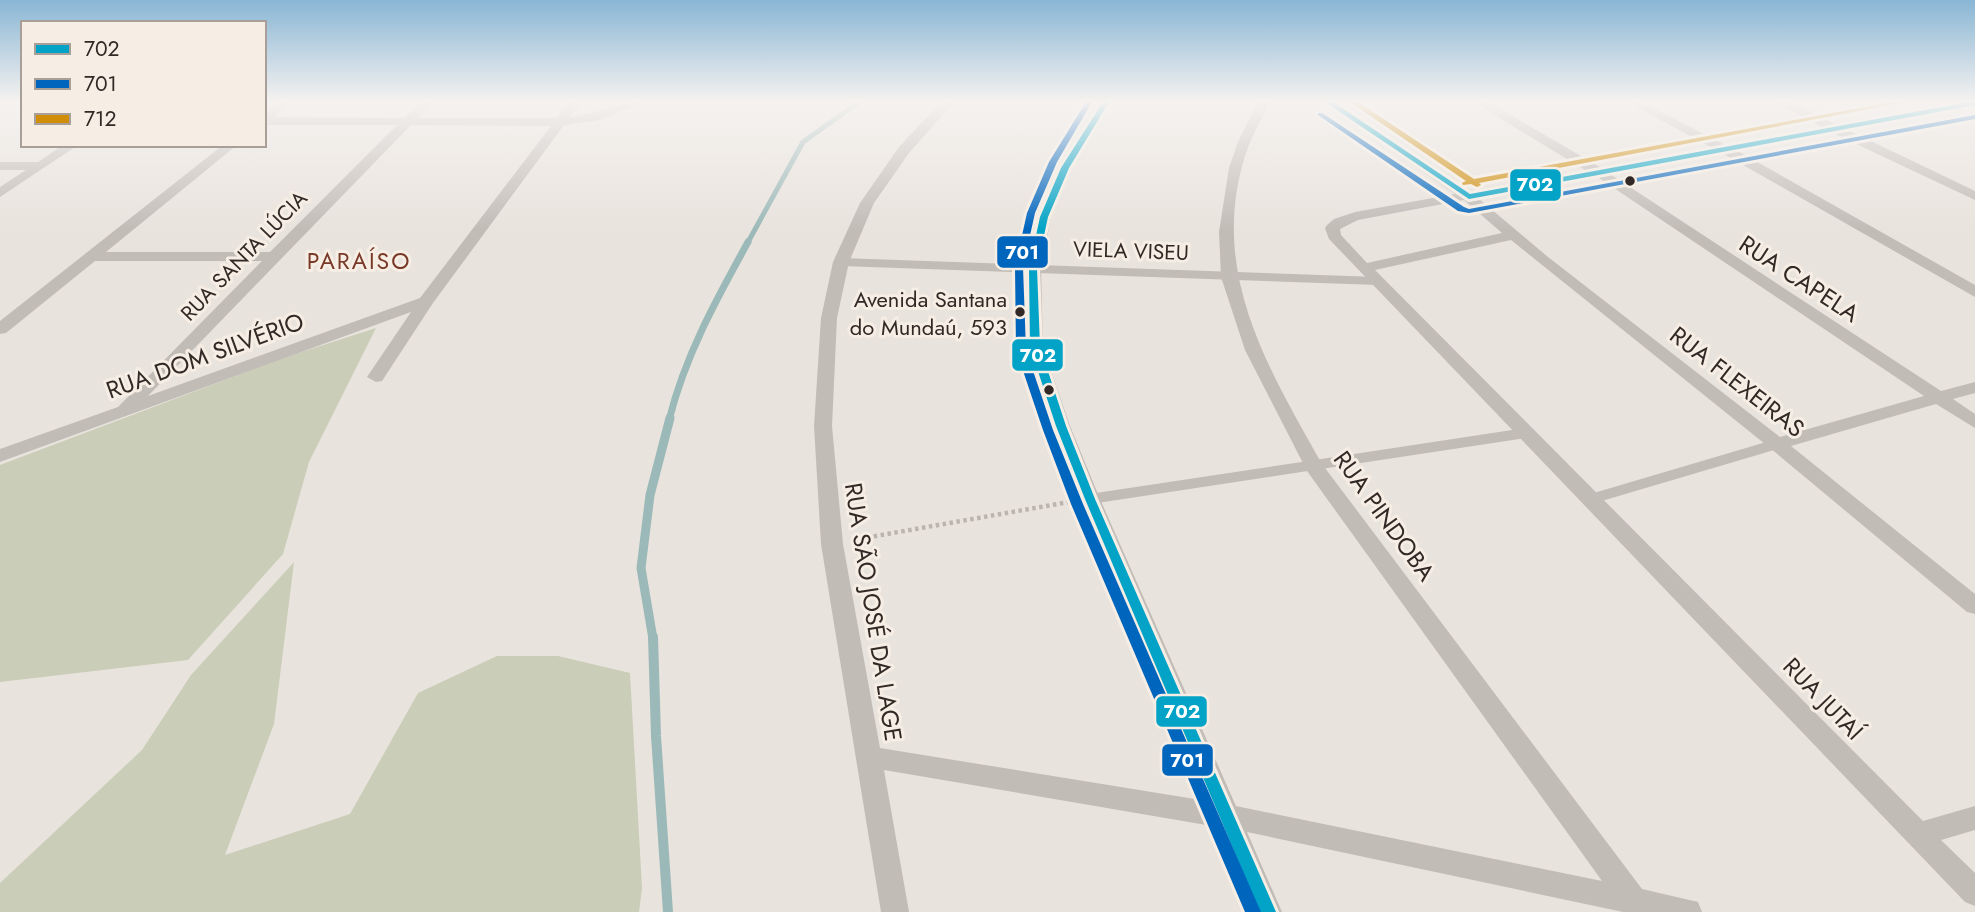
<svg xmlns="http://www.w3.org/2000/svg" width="1975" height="912" font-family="Jost,sans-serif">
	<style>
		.green { fill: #cacdb8 }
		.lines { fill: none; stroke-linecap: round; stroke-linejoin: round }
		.stream-far3 { stroke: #9bb9b8; stroke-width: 5 }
		.stream-far2 { stroke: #9bb9b8; stroke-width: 7 }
		.stream-far1 { stroke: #9bb9b8; stroke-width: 9 }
		.stream { stroke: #9bb9b8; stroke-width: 10 }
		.path { stroke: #bbb4af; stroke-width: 4.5; stroke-dasharray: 3.5 3.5; stroke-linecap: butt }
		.service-far1 { stroke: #c2bcb7; stroke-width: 8 }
		.service { stroke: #c2bcb7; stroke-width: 10 }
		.minor { fill: #c2bcb7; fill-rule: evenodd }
		.bus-1-casing { stroke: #f6eee4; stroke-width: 6 }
		.bus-2-casing { stroke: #f6eee4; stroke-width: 6 }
		.bus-3-casing { stroke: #f6eee4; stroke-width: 6 }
		.bus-1 { fill: #02a3c6; fill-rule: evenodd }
		.bus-2 { fill: #0065bd; fill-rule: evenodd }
		.bus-3 { fill: #d08d08; fill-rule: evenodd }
		.bus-dot { fill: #322926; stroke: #f6eee4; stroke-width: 2.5 }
		.labels { text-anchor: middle; stroke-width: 6; stroke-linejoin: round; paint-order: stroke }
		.far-street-label { font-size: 21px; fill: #322926; stroke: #f6eee4 }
		.bus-label { font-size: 22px; fill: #322926; stroke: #f6eee4; text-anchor: end }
		.far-quarter-label { font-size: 23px; letter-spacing: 2px; fill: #793927; stroke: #f6eee4 }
		.street-label { font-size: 24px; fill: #322926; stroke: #f6eee4 }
		.line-badge { stroke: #f6eee4; stroke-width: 2.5 }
		.badge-label { font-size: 19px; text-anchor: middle; font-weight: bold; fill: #fff }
	</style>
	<rect width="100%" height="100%" fill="#e9e3dd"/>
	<g class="green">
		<path d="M376 328 309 462 283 554 188 660 0 682V465L286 357Z"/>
		<path d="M294 562 274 724 225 855 350 814 418 693 497 656H558L630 673 642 888 639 912H0V883L142 750 191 675Z"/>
	</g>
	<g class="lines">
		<path class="stream-far3" d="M747 244 803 142 859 102"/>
		<path class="stream-far2" d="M669 420C685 356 716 300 748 242"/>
		<path class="stream-far1" d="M653 639 641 568 650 495 670 418"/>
		<path class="stream" d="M653 637 656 736 668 912"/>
		<path class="path" d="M853 540 1069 502"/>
		<path class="service-far1" d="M841 262 1378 281"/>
		<g class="service">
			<path d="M1090 499 1526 433"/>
			<path d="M1591 499 1777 444"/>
		</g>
		<g class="minor">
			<path d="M278 102H292L274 117 405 118 420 102H433L418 118H557L569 102H581L570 117C596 113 620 102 646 102L599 120 564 125 433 303 382 381 376 382 367 377 411 312 0 462V449L118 407 262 261H95L6 333 0 334V321L223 145H237L106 252H270L397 125H264V113ZM411 125 551 126 420 298 148 396Z"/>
			<path d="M941 102H954L909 153 874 203 849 262 837 318 832 426 843 544 880 748 1207 801 1080 499 1052 426 1027 347 1025 268 1037 217 1058 168 1100 102H1112L1072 168 1051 217 1041 268 1043 347 1070 426 1100 499 1236 806 1602 881 1307 471 1245 350 1221 277 1219 232 1229 168 1238 142 1258 102H1270C1261 120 1251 137 1245 156 1209 272 1267 366 1322 464L1642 889 1698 902 1702 912H1623L1247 832 1282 912H1254L1218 827 884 770 909 912H881L821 544 814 426 821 318 833 262 860 203 899 147Z"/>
			<path d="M1322 102H1336L1469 191 1585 170 1473 102H1488L1600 167 1711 147 1627 102H1642L1725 145 1822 127 1774 102H1790L1837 125 1960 102H1975V107L1848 130 1975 191V200L1833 133 1736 150 1975 285V297L1722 153 1610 174 1941 391 1975 382V393L1953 399 1975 414V428L1936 404 1791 446 1975 594V614L1967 612 1770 448 1511 240 1375 270 1923 821 1975 806V830L1941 840 1975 873V906L1965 902 1329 239 1325 228 1327 225 1334 219 1355 212 1455 194ZM1596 176 1924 396 1780 437 1548 257 1478 198ZM1464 200 1502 233 1367 263 1341 235 1340 229 1358 220Z"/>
			<path d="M63 145H78L0 197V187L26 170H0V162H38Z"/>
		</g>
		<g class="bus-1-casing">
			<g id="bus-1">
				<path d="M1103 102H1109L1069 168 1048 217 1037 268 1040 347 1066 426 1095 499 1276 912H1260L1085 499 1056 426 1030 347 1029 268 1040 217 1061 168Z"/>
				<path d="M1325 102H1333L1470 194 1969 102H1975V105L1469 199Z"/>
			</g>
		</g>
		<g class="bus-2-casing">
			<g id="bus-2">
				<path d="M1086 102H1092L1057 162 1035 213 1023 267 1026 350 1053 430 1083 504 1261 912H1245L1071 504 1043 430 1016 350 1015 267 1027 213 1049 162Z"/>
				<path d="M1318 113H1322L1464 207 1469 209 1975 115V119L1469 213 1458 211 1318 115Z"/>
			</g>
		</g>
		<g class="bus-3-casing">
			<path id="bus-3" d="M1350 102H1358L1474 179 1892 102H1906L1479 183 1481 185 1477 187 1471 184 1463 185 1462 183 1466 181Z"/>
		</g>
		<use href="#bus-1" class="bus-1"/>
		<use href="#bus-2" class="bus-2"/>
		<use href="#bus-3" class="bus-3"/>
	</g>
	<linearGradient id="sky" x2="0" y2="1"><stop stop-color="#89b6d5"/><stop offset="0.44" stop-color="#f5f2f0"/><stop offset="1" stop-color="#f5f2f0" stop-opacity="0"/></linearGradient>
	<rect width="1975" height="230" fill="url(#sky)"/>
	<g class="bus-dot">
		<circle cx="1630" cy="181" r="6"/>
		<circle cx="1020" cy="312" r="6"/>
		<circle cx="1049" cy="390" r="6"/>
	</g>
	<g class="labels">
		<g class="far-street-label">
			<text transform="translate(1131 251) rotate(2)" y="7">VIELA VISEU</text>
			<text transform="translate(244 256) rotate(-46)" y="7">RUA SANTA LÚCIA</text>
		</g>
		<g class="bus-label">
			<text x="1007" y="307">Avenida Santana<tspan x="1007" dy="28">do Mundaú, 593</tspan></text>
		</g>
		<g class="far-quarter-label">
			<text x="359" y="269">PARAÍSO</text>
		</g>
		<g class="street-label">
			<text transform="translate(1799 279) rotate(33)" y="8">RUA CAPELA</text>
			<text transform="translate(205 356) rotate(-20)" y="8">RUA DOM SILVÉRIO</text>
			<text transform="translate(1737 382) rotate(38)" y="8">RUA FLEXEIRAS</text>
			<text transform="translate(1384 516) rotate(54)" y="8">RUA PINDOBA</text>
			<text transform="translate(873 612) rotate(81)" y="8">RUA SÃO JOSÉ DA LAGE</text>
			<text transform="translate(1823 699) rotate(46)" y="8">RUA JUTAÍ</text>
		</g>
	</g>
	<g class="line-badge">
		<rect x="1509" y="168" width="53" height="34" rx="7" fill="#02a3c6"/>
		<rect x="996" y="235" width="53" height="34" rx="7" fill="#0065bd"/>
		<rect x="1011" y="338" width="53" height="34" rx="7" fill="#02a3c6"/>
		<rect x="1155" y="695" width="53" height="33" rx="7" fill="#02a3c6"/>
		<rect x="1161" y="743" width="53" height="34" rx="7" fill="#0065bd"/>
	</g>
	<g class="badge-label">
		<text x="1535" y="191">702</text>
		<text x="1022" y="259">701</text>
		<text x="1038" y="362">702</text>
		<text x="1182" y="718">702</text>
		<text x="1187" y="767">701</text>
	</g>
	<rect x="21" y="21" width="245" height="126" fill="#f6eee4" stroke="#a89f98" stroke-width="2"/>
	<rect x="35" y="44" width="35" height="10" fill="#02a3c6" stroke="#a89f98" stroke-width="2"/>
	<text x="84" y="56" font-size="21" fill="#322926">702</text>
	<rect x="35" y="79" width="35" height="10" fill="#0065bd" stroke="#a89f98" stroke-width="2"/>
	<text x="84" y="91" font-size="21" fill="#322926">701</text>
	<rect x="35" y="114" width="35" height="10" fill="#d08d08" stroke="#a89f98" stroke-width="2"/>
	<text x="84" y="126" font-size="21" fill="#322926">712</text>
</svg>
